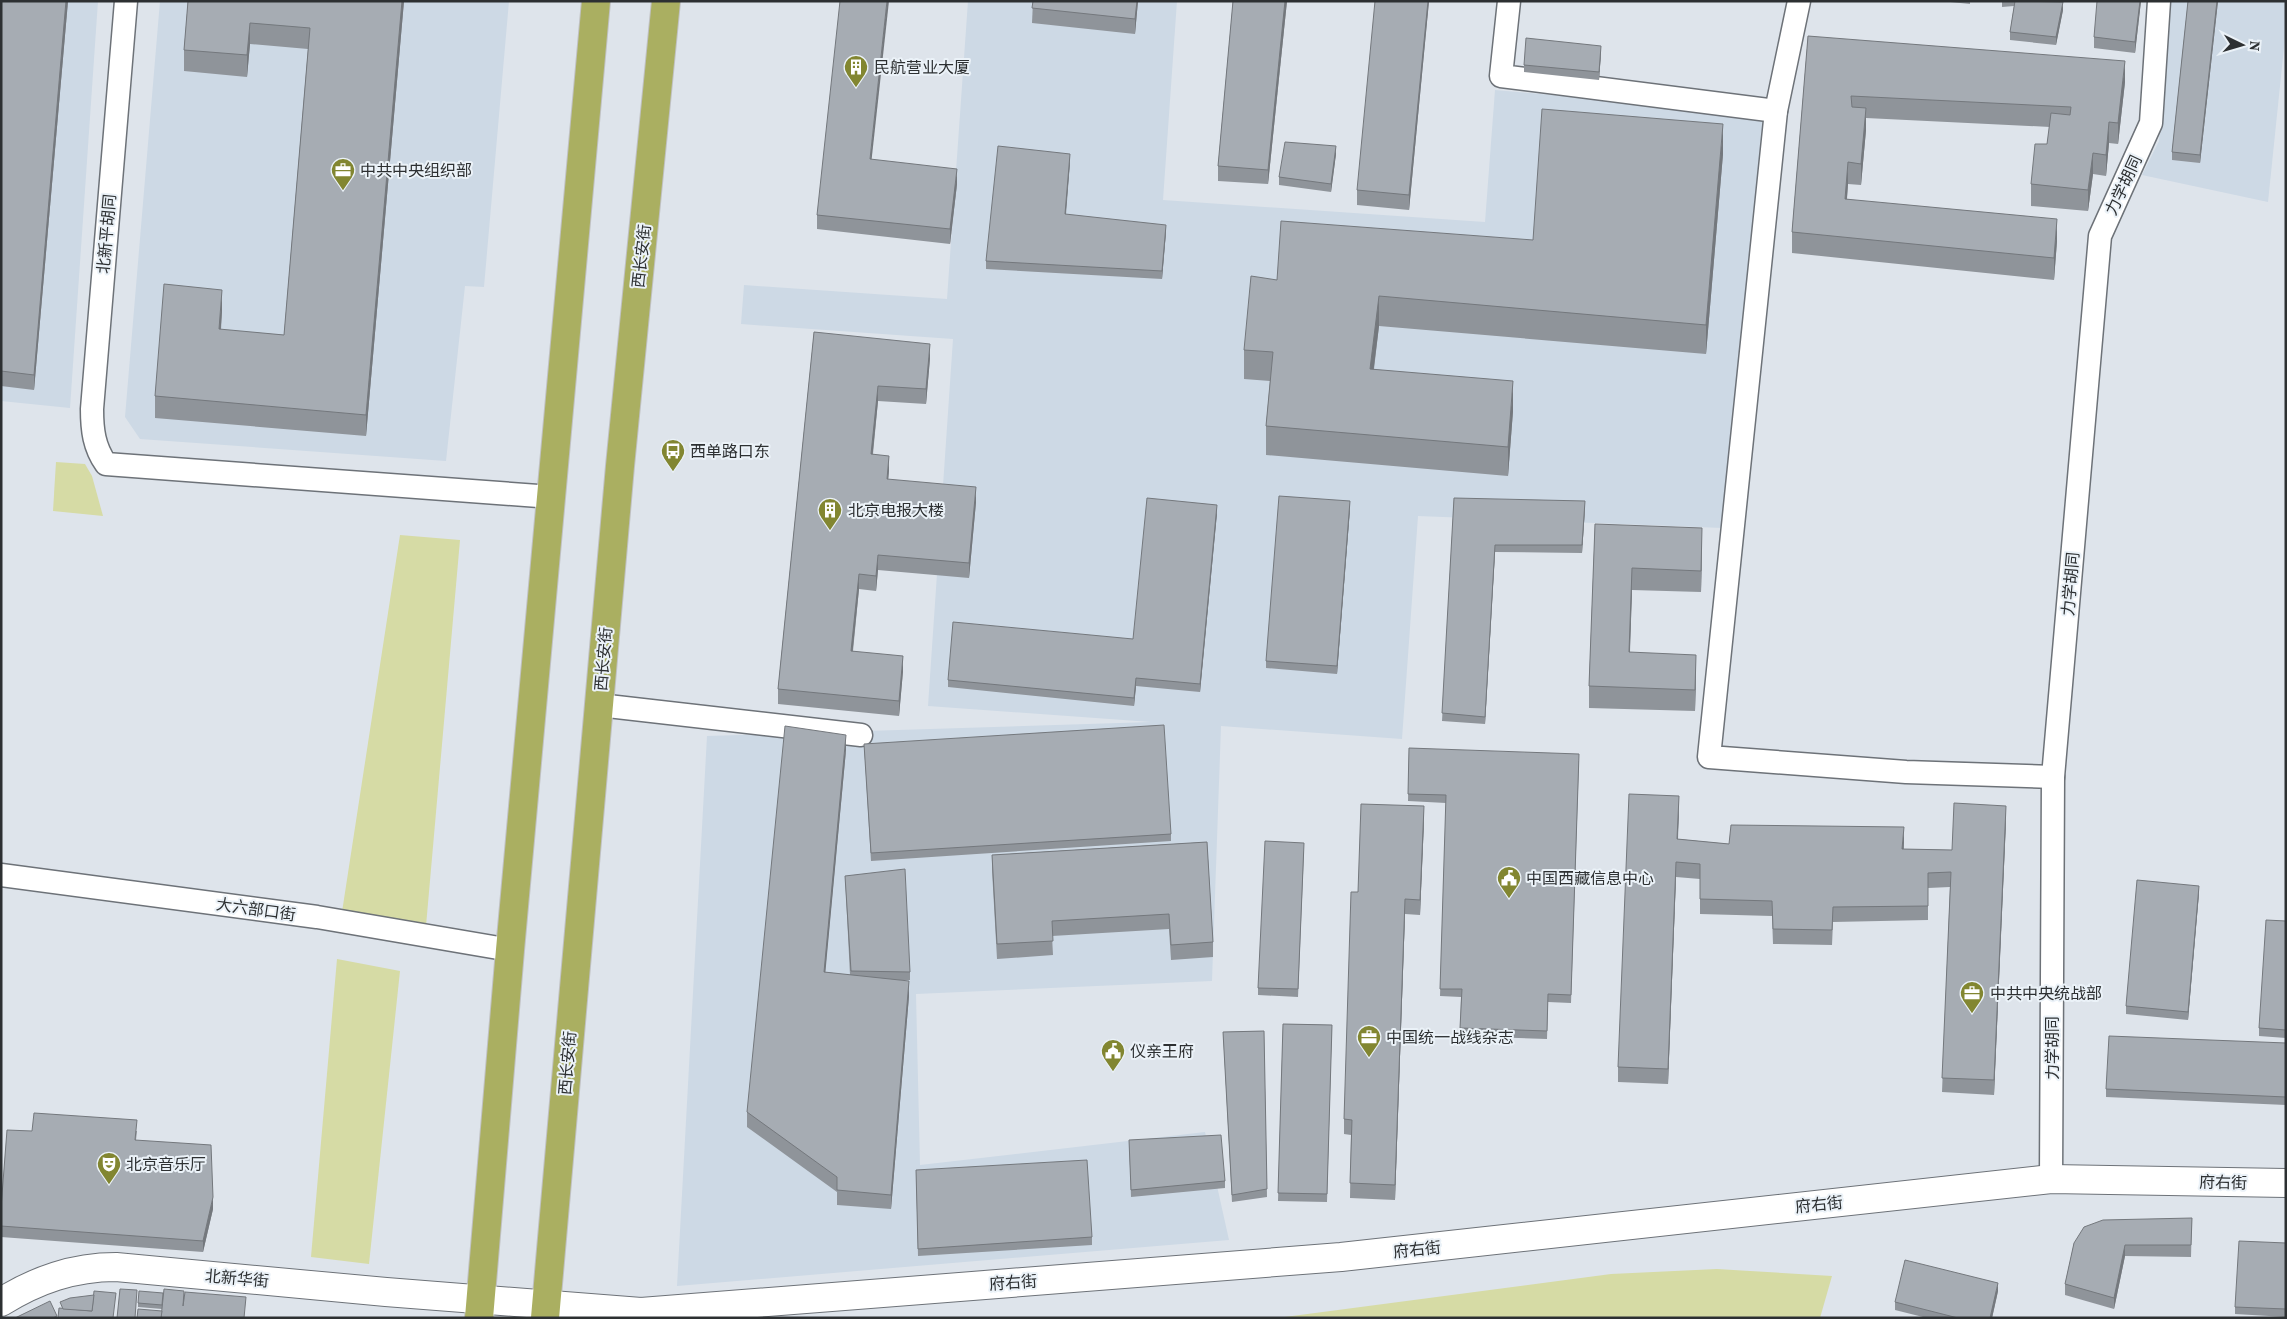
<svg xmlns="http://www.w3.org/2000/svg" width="2287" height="1319" font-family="'Source Serif 4','Noto Sans SC',serif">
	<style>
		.built { fill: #cdd9e5 }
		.green { fill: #d6dba5 }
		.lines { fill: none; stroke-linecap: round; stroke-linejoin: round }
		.street-casing { stroke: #6d7278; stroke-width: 25 }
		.secondary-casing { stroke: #6d7278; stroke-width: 30 }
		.highway-casing { stroke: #c0c1c2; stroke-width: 30 }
		.street { stroke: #fff; stroke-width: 22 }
		.secondary { stroke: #fff; stroke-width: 28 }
		.highway { stroke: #aaaf61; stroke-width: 28 }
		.wall { fill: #8f949a }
		.shaded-wall { fill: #74787d }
		.building { fill: #a6acb3; stroke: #74787d }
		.labels { text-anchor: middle; stroke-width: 4; stroke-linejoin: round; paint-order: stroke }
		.poi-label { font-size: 16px; fill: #2d3032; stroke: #ebf2f8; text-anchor: start }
		.street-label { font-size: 16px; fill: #2d3032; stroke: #ebf2f8 }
	</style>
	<rect width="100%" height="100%" fill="#dee4eb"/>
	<g class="built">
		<path d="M1 1H98L70 408 1 401Z"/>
		<path d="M160 1H509L484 287 465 286 446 461 140 439 125 417Z"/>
		<path d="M968 1H1177L1163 200 1485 222 1495 90 1772 115 1723 528 1418 516 1402 739 1221 726 1212 981 916 994 920 1165 1205 1132 1229 1240 677 1286 707 736 1151 722 928 706 953 339 741 324 744 285 947 299Z"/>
		<path d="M2170 1H2286V28L2268 202 2142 175 2159 141Z"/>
	</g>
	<g class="green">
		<path d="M56 462 85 464 92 476 103 516 53 511Z"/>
		<path d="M400 535 460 540 426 926 342 912Z"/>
		<path d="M337 959 400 971 369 1264 311 1257Z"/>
		<path d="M1717 1269 1832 1276 1820 1318H1277L1611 1274Z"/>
	</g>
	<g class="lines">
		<g class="street-casing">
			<g id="street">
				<path d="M126 1 92 409C92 430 94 447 106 464L552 497"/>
				<path d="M1509 1 1501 76 1776 111"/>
				<path d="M1799 1 1776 111 1709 757 1906 772 2053 777"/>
				<path d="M599 705 861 735"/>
				<path d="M1 875 317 917 510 950"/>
				<path d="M2051 1179 2053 777 2100 236 2151 123 2159 1"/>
			</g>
		</g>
		<g class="secondary-casing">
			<path id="secondary" d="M1 1302C37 1280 73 1267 116 1267L386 1292 641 1312 1341 1257 2051 1179 2286 1183"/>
		</g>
		<g class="highway-casing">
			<g id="highway">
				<path d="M479 1318 510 950 596 1"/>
				<path d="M545 1318 620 466 666 1"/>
			</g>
		</g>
		<use href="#street" class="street"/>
		<use href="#secondary" class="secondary"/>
		<use href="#highway" class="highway"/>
	</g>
	<g class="wall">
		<path d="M1 1H68L34 390 1 386Z"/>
		<path d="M188 1H404L366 436 155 418V396L222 311 221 330 284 335 308 49 250 44 247 77 184 71V50Z"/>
		<path d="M1033 1H1138L1135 34 1032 23Z"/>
		<path d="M1233 1H1287L1268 184 1218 181V166Z"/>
		<path d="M1429 1 1409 210 1357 205V190Z"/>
		<path d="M1941 1H1970V4Z"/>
		<path d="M2002 1H2059L2063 10 2056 45 2010 40V32L2014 6 2002 7Z"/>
		<path d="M2141 1 2135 53 2094 48V37Z"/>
		<path d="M2188 1H2218L2200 163 2172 160V152Z"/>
		<path d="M1808 36 2125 82 2118 144 2109 143 2106 176 2093 174 2088 211 2031 206V184L2047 144 2050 127 1866 118V130L1861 185 1848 184 1847 199 2057 241 2054 280 1792 253V232Z"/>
		<path d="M1601 53 1599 80 1524 72V65Z"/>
		<path d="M1336 154 1331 192 1279 185V177Z"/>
		<path d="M1723 154 1706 354 1379 326 1374 369 1513 411 1508 476 1266 455V426L1270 381 1244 379V350L1277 280 1533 240Z"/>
		<path d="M871 160 957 184 950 244 817 229V215Z"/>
		<path d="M1070 162 1066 215 1166 232 1162 279 986 269V261Z"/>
		<path d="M814 332 930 358 926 404 878 401 873 454 889 470 888 480 976 502 969 578 878 570 876 591 859 589 853 651 903 671 899 716 778 704V689Z"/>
		<path d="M1454 498 1585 508 1582 553 1495 552 1485 724 1442 721Z"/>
		<path d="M1350 509 1337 674 1266 668V661Z"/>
		<path d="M1217 513 1200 692 1136 686 1134 706 948 687V680L1133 639Z"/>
		<path d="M1595 524 1702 549 1701 592 1632 590 1630 652 1696 676 1695 711 1589 708V686Z"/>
		<path d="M864 744 1171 834V841L871 861Z"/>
		<path d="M1409 748 1579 761 1571 1003 1548 1002 1547 1039 1460 1036 1461 997 1440 996 1446 803 1408 801Z"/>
		<path d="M846 750 825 972 850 975 845 876 910 972V980H896L909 996 891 1209 837 1205V1192L747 1127V1112Z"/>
		<path d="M1679 810 1678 839 1729 844 1904 842V849L1952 850 2006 821 1994 1095 1942 1092 1950 887 1928 888V920L1833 922 1832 945 1773 944 1772 916 1700 914V879L1676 877 1668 1084 1618 1082V1067Z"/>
		<path d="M1424 821 1420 915 1405 914 1395 1200 1350 1198 1351 1135 1344 1134V1119L1358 892Z"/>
		<path d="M1207 842 1213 942V957L1171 960 1169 929 1052 936 1053 955 997 959 992 870V855Z"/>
		<path d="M1304 851 1298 997 1258 995V988Z"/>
		<path d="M2199 893 2188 1020 2126 1014V1006Z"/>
		<path d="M2286 921V1038L2259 1036V1028Z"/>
		<path d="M1283 1024 1332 1025 1327 1202 1278 1201Z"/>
		<path d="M1264 1031 1267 1197 1232 1202 1223 1032Z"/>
		<path d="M2286 1043V1105L2106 1097V1089Z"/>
		<path d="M32 1131H137L136 1140 213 1209 203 1252 1 1237V1208Z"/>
		<path d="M1129 1140 1225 1181V1188L1131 1197Z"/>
		<path d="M916 1170 1092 1237V1245L918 1256Z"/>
		<path d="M2192 1218 2191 1257 2125 1256 2114 1309 2065 1295V1284L2074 1243Z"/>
		<path d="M2286 1243V1317L2235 1314V1307Z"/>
		<path d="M1998 1291 1992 1318H1927L1895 1310V1302Z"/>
		<path d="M184 1298 246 1305 162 1311V1309L138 1307V1303Z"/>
	</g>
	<g class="shaded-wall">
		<path d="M66 1H68L34 390V375Z"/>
		<path d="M402 1H404L366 436V415Z"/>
		<path d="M887 1H889L870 174V159Z"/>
		<path d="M1137 1H1138L1135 34V19Z"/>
		<path d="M1285 1H1287L1268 184V170Z"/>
		<path d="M1428 1H1429L1409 210V195Z"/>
		<path d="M2140 1H2141L2135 53V42Z"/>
		<path d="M2217 1H2218L2200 163V155Z"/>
		<path d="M2063 2V10L2056 45V37Z"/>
		<path d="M250 23V44L247 77V55Z"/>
		<path d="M1601 46V53L1599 80V72Z"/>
		<path d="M2125 61V82L2118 144V123Z"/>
		<path d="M1866 108V130L1861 185V164Z"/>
		<path d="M2109 122V143L2106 176V155Z"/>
		<path d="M1723 124V154L1706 354V325Z"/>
		<path d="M1336 146V154L1331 192V184Z"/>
		<path d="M2093 153V174L2088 211V190Z"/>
		<path d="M1070 154V162L1065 222V214Z"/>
		<path d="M1848 162V184L1845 221V199Z"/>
		<path d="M957 169V184L950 244V229Z"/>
		<path d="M2057 219V241L2054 280V258Z"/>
		<path d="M1166 225V232L1162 279V271Z"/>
		<path d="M222 290V311L219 351V329Z"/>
		<path d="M1379 296V326L1370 398V369Z"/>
		<path d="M930 344V358L926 404V389Z"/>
		<path d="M1513 381V411L1508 476V447Z"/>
		<path d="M878 386V401L871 469V454Z"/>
		<path d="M889 456V470L887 494V479Z"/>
		<path d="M976 487V502L969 578V563Z"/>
		<path d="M1350 501V509L1337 674V666Z"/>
		<path d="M1585 501V508L1582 553V545Z"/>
		<path d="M1217 505V513L1200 692V684Z"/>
		<path d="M1702 528V549L1701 592V571Z"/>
		<path d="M1495 545V552L1485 724V717Z"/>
		<path d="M878 555V570L876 591V576Z"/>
		<path d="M1632 568V590L1629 674V652Z"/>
		<path d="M859 574V589L851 666V651Z"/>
		<path d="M1696 655V676L1695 711V690Z"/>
		<path d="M903 656V671L899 716V701Z"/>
		<path d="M1136 678V686L1134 706V698Z"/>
		<path d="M846 735V750L824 987V972Z"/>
		<path d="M1679 796V810L1677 854V839Z"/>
		<path d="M1424 806V821L1420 915V900Z"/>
		<path d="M2006 806V821L1994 1095V1080Z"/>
		<path d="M1904 827V842L1902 864V849Z"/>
		<path d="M1676 862V877L1668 1084V1069Z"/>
		<path d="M2199 886V893L2188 1020V1012Z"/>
		<path d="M1405 899V914L1395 1200V1185Z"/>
		<path d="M909 981V996L891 1209V1195Z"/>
		<path d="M213 1197V1209L203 1252V1241Z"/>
		<path d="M2125 1245V1256L2114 1309V1298Z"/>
		<path d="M1998 1283V1291L1992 1318H1990Z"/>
	</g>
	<g class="building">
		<path d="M1 1H66L34 375 1 371Z"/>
		<path d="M188 1H402L366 415 155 396 164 284 222 290 219 329 284 335 310 28 250 23 247 55 184 50Z"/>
		<path d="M840 1H887L870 159 957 169 950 229 817 215Z"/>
		<path d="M1033 1H1137L1135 19 1032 8Z"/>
		<path d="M1233 1H1285L1268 170 1218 166Z"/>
		<path d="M1375 1H1428L1409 195 1357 190Z"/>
		<path d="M2015 1 2063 2 2056 37 2010 32Z"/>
		<path d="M2097 1H2140L2135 42 2094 37Z"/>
		<path d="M2188 1H2217L2200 155 2172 152Z"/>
		<path d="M1808 36 2125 61 2118 123 2109 122 2106 155 2093 153 2088 190 2031 184 2035 144H2047L2051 113 2070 115 2071 107 1851 96 1852 107 1866 108 1861 164 1848 162 1845 199 2057 219 2054 258 1792 232Z"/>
		<path d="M1526 38 1601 46 1599 72 1524 65Z"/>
		<path d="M1542 109 1723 124 1706 325 1379 296 1370 369 1513 381 1508 447 1266 426 1273 352 1244 350 1251 276 1277 280 1281 221 1533 240Z"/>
		<path d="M1285 142 1336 146 1331 184 1279 177Z"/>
		<path d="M998 146 1070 154 1065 214 1166 225 1162 271 986 261Z"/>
		<path d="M814 332 930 344 926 389 878 386 871 454 889 456 887 479 976 487 969 563 878 555 876 576 859 574 851 651 903 656 899 701 778 689Z"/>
		<path d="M1279 496 1350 501 1337 666 1266 661Z"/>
		<path d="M1147 498 1217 505 1200 684 1136 678 1134 698 948 680 953 622 1133 639Z"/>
		<path d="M1454 498 1585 501 1582 545H1495L1485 717 1442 713Z"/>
		<path d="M1595 524 1702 528 1701 571 1632 568 1629 652 1696 655 1695 690 1589 686Z"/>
		<path d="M1164 725 1171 834 871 853 864 744Z"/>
		<path d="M785 726 846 735 824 972 909 981 891 1195 837 1190V1177L747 1112Z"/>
		<path d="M1409 748 1579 754 1571 995 1548 994 1547 1031 1460 1028 1462 989H1440L1446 795 1408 794Z"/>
		<path d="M1629 794 1679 796 1677 839 1729 844 1731 825 1904 827 1902 849 1952 850 1954 803 2006 806 1994 1080 1942 1078 1951 872 1928 873V906L1833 907 1832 930 1773 929 1772 901 1700 899V864L1676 862 1668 1069 1618 1067Z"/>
		<path d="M1361 804 1424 806 1420 900 1405 899 1395 1185 1350 1183 1352 1120 1344 1119 1351 892H1358Z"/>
		<path d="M1265 841 1304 843 1298 989 1258 988Z"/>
		<path d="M1207 842 1213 942 1171 945 1169 914 1052 921 1053 941 997 944 992 855Z"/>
		<path d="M905 869 910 972 851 971 845 876Z"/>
		<path d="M2137 880 2199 886 2188 1012 2126 1006Z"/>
		<path d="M2266 920 2286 921V1030L2259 1028Z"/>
		<path d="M1283 1024 1332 1025 1327 1194 1278 1193Z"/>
		<path d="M1264 1031 1267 1189 1232 1195 1223 1032Z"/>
		<path d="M2109 1036 2286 1043V1097L2106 1089Z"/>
		<path d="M34 1113 137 1120 135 1140 211 1145 213 1197 203 1241 1 1226V1208L7 1130 32 1131Z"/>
		<path d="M1221 1135 1225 1181 1131 1190 1129 1140Z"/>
		<path d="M1087 1160 1092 1237 918 1249 916 1170Z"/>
		<path d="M2192 1218 2191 1245H2125L2114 1298 2065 1284 2074 1243 2084 1227 2103 1220Z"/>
		<path d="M2239 1241 2286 1243V1309L2235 1307Z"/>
		<path d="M1905 1260 1998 1283 1990 1318H1958L1895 1302Z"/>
		<path d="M120 1289 137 1290 135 1318H117Z"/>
		<path d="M164 1289 184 1291 183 1306 185 1292 246 1297 244 1318H161Z"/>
		<path d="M94 1291 116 1293 113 1318H58L59 1308 92 1311Z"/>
		<path d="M139 1291 163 1293 162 1305 138 1303Z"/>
		<path d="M94 1295 92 1311 63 1309 60 1302 70 1298Z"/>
		<path d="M50 1301 57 1316 53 1318H15Z"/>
		<path d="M138 1309 162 1311 161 1318H137Z"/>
	</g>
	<defs>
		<g id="building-pin" transform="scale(1.25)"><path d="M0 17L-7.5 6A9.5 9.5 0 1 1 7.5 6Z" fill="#828631" stroke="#ebf2f8"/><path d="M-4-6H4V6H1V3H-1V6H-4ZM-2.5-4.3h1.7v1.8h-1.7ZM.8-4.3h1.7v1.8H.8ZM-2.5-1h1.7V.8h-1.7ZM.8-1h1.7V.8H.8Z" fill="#fff"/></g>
		<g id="office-pin" transform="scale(1.25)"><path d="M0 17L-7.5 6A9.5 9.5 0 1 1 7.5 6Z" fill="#828631" stroke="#ebf2f8"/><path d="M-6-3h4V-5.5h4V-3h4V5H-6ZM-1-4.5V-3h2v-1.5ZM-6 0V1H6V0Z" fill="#fff"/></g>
		<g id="bus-pin" transform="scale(1.25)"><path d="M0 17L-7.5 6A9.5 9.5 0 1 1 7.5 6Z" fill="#828631" stroke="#ebf2f8"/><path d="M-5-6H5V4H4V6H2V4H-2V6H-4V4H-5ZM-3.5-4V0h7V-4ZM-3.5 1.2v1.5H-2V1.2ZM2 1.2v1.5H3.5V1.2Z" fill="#fff"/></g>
		<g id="civic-pin" transform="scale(1.25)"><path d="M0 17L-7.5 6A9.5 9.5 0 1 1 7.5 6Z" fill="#828631" stroke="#ebf2f8"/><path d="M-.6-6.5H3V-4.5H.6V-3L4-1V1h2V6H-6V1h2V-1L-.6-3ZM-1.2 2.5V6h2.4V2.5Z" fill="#fff"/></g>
		<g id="theatre-pin" transform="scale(1.25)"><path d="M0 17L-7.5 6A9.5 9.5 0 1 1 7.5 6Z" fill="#828631" stroke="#ebf2f8"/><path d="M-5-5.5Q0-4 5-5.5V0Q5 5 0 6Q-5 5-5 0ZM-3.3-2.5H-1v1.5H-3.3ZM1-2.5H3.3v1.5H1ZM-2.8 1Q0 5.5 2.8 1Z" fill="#fff"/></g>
	</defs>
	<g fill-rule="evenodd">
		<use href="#building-pin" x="856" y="67"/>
		<use href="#office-pin" x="343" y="170"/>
		<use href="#bus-pin" x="673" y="451"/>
		<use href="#building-pin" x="830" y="510"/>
		<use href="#civic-pin" x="1509" y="878"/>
		<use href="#office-pin" x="1972" y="993"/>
		<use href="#office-pin" x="1369" y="1037"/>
		<use href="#civic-pin" x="1113" y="1051"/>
		<use href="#theatre-pin" x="109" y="1164"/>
	</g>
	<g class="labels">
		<g class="poi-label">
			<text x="874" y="73">民航营业大厦</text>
			<text x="360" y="176">中共中央组织部</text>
			<text x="690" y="457">西单路口东</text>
			<text x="848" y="516">北京电报大楼</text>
			<text x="1526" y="884">中国西藏信息中心</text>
			<text x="1990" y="999">中共中央统战部</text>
			<text x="1386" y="1043">中国统一战线杂志</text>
			<text x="1130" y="1057">仪亲王府</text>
			<text x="126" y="1170">北京音乐厅</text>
		</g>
		<g class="street-label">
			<text transform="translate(2123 185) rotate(-65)" y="6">力学胡同</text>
			<text transform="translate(106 234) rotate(-85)" y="6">北新平胡同</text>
			<text transform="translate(641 256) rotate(-84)" y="6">西长安街</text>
			<text transform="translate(2070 584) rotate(-85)" y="6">力学胡同</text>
			<text transform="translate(603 659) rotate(-85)" y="6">西长安街</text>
			<text transform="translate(256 909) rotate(8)" y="6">大六部口街</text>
			<text transform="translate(2052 1048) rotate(-90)" y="6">力学胡同</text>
			<text transform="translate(567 1063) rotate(-85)" y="6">西长安街</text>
			<text transform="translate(2223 1182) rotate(1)" y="6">府右街</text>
			<text transform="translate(1819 1204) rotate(-6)" y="6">府右街</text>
			<text transform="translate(1417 1249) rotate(-6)" y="6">府右街</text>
			<text transform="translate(237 1278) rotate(5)" y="6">北新华街</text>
			<text transform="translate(1013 1282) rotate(-4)" y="6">府右街</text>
		</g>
	</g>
	<rect width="2287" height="1319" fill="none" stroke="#2d3032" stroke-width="5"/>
	<g transform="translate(2242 45) rotate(95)" stroke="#ebf2f8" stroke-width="4" paint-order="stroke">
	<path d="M0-4L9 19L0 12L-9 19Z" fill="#2d3032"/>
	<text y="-8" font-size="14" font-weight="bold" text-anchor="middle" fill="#2d3032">N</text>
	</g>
</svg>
